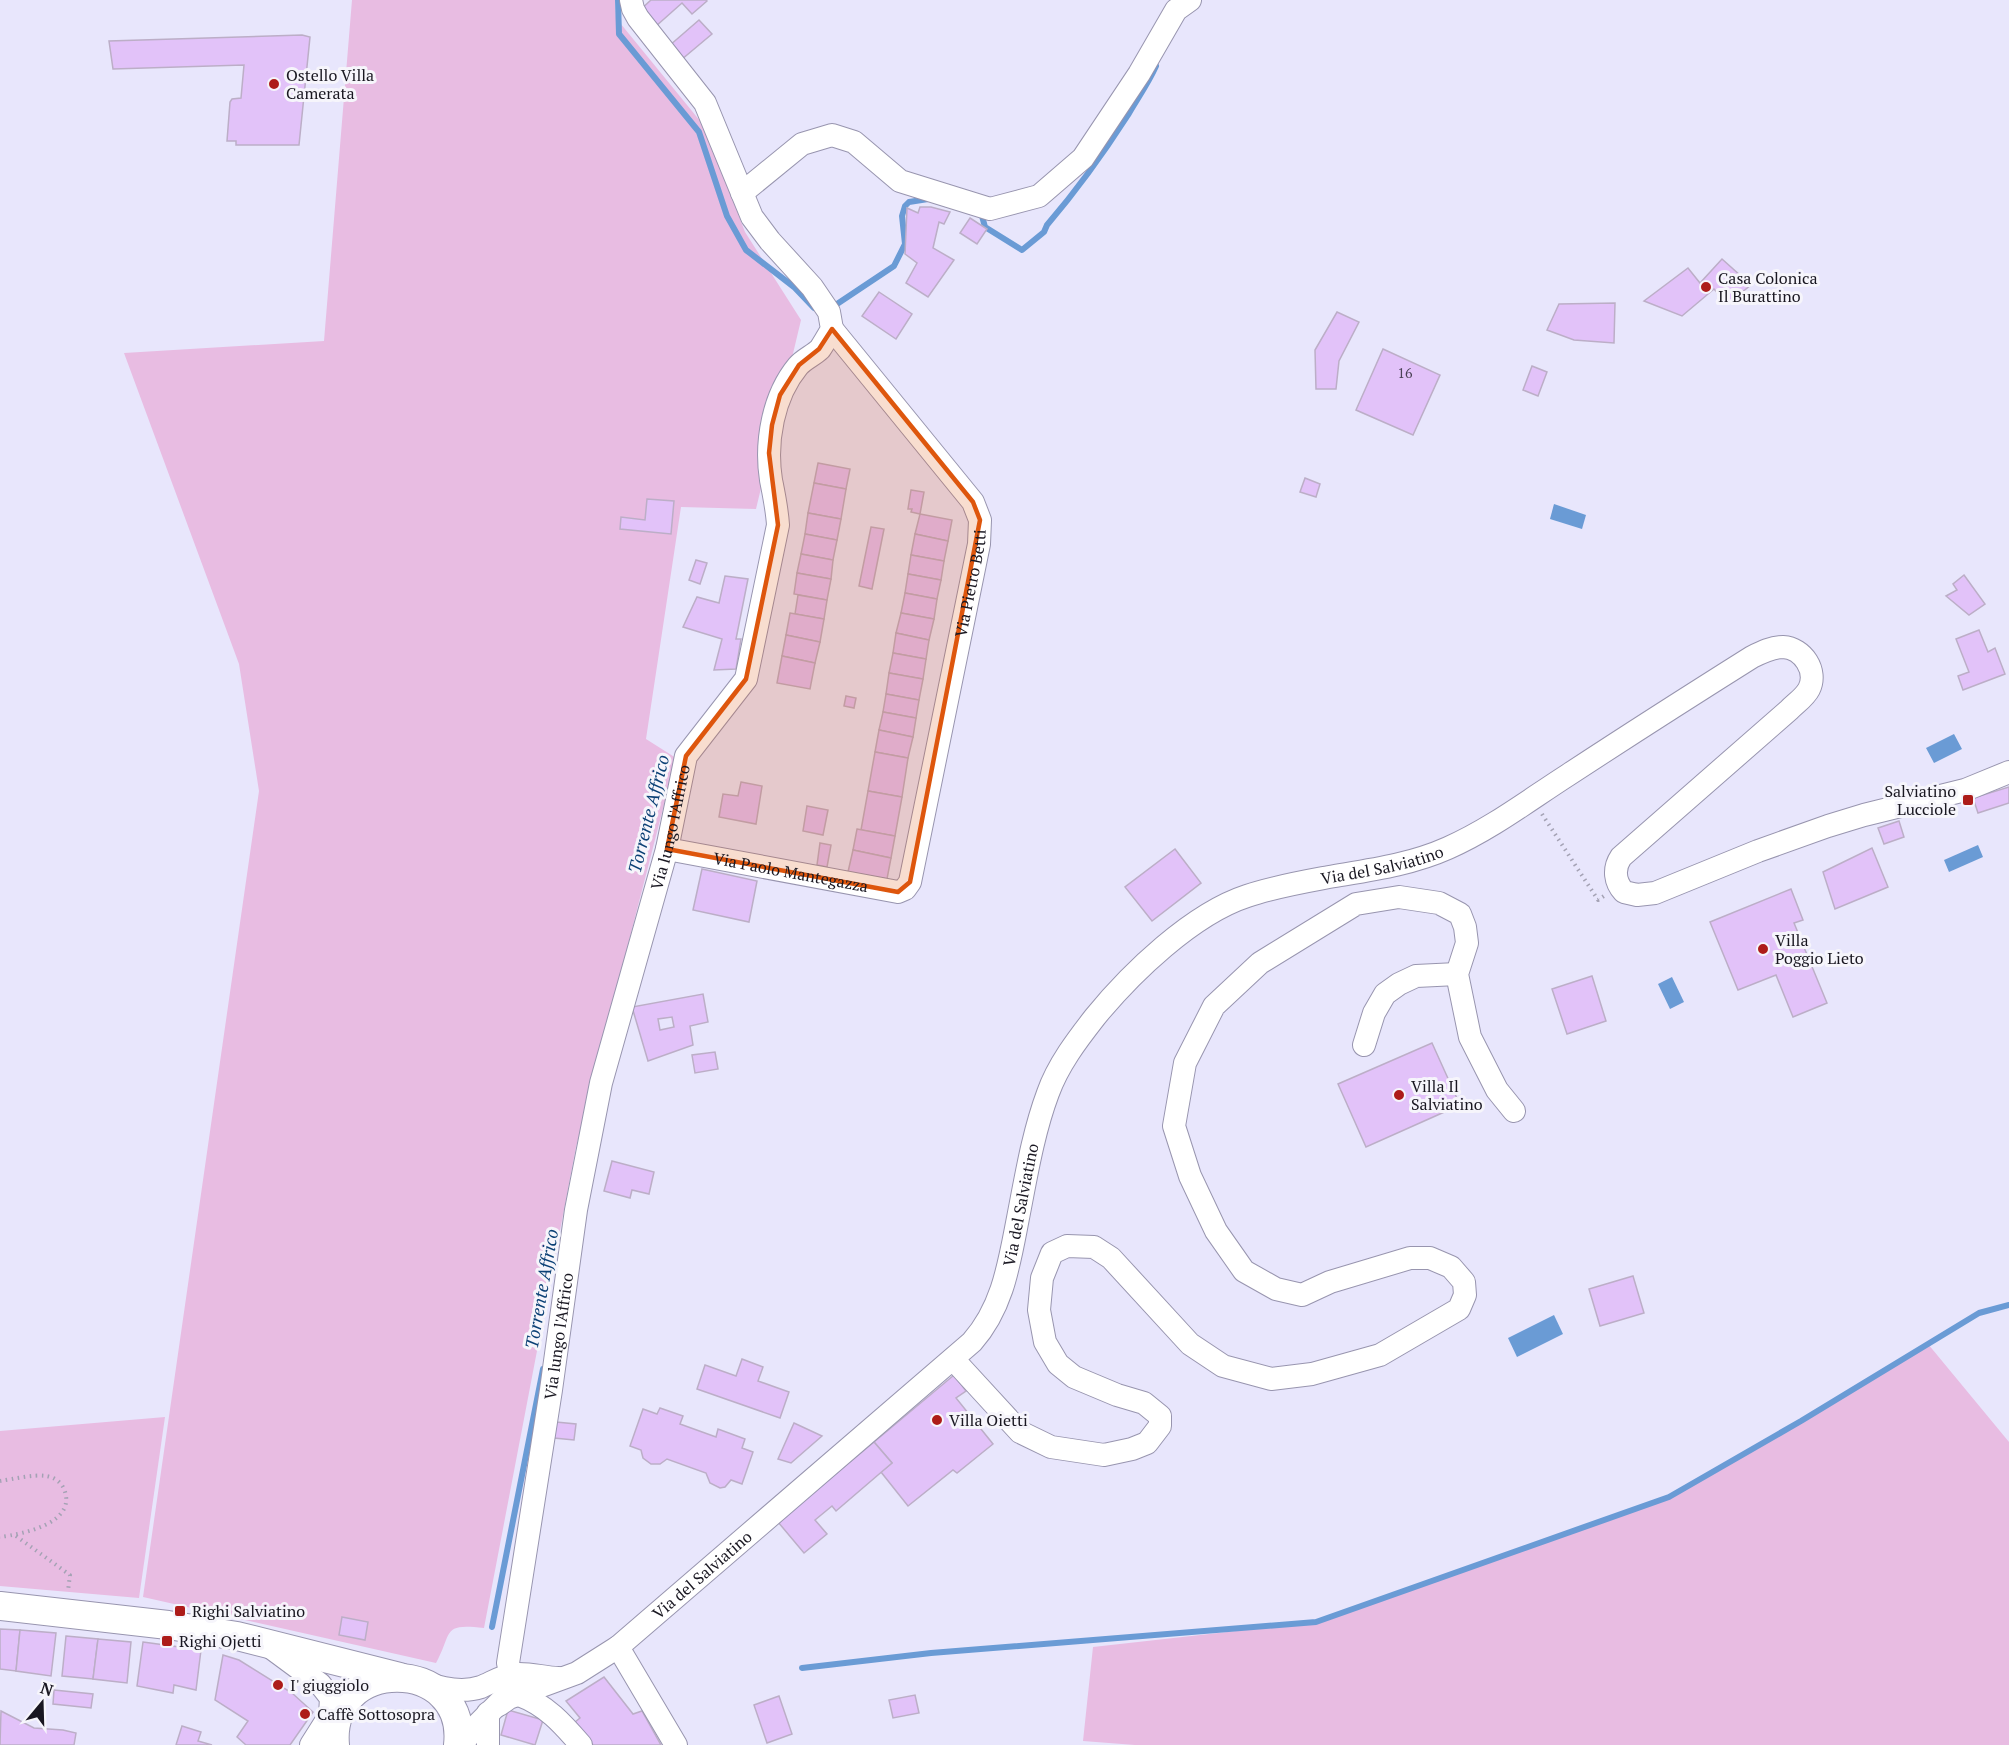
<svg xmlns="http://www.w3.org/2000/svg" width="2009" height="1745" font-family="'PT Serif',serif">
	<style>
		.green { fill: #e8bce2 }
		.water { fill: #6a9bd5 }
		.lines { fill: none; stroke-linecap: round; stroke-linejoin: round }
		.stream { stroke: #6a9bd5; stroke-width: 6 }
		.building { fill: #e2c2f9; stroke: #bcaec7; stroke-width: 1.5; fill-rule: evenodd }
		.minor-casing { stroke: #9895af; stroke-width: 24 }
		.major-casing { stroke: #9895af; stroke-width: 30 }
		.path { stroke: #a4a2b4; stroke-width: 4; stroke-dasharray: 1.5 4.5; stroke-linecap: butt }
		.minor { stroke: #fff; stroke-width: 22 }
		.major { stroke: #fff; stroke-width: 28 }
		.marked { fill: #de560d; fill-opacity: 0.2; stroke: #de560d; stroke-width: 4.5; stroke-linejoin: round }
		.poi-dot { fill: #ad1c19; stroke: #f6f5fb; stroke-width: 2 }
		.labels { text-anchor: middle; stroke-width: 6; stroke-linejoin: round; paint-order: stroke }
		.number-label { font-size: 14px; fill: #4b4257 }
		.poi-label { font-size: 16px; fill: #191721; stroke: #f6f5fb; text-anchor: start }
		.street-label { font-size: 16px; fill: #191721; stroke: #f6f5fb }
		.water-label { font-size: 18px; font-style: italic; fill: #0b4075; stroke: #f6f5fb }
	</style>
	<rect width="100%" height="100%" fill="#e8e6fc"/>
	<g class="green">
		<path d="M352 0H615L616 18 705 127 745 232 801 320 756 509 681 507 646 739 676 758 576 1147 484 1628C441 1623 453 1632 436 1663L143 1597 259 791 239 664 124 353 324 341Z"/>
		<path d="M1928 1344 2009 1442V1745H1135L1083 1741 1093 1647 1316 1622 1669 1497 1801 1421Z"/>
		<path d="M165 1417 139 1598 0 1586V1431Z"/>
	</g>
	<g class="water">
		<path d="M1554 504 1586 515 1582 529 1550 519Z"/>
		<path d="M1954 734 1962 749 1934 763 1926 748Z"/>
		<path d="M1978 845 1983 857 1949 872 1944 860Z"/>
		<path d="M1672 977 1684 1002 1670 1009 1658 984Z"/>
		<path d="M1554 1315 1563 1334 1517 1357 1508 1338Z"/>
	</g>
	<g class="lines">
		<g class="stream">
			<path d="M618 0 619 34 699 132 727 216 746 250 794 287 814 308"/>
			<path d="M977 213 982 216 985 227 1022 250 1044 232 1047 225C1077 190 1103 154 1128 115 1137 99 1148 84 1156 66"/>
			<path d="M831 308 894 266 905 244 902 216 905 206 909 202 928 199"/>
			<path d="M492 1627 543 1369"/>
			<path d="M802 1668 931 1653 1316 1622 1669 1497 1801 1421 1979 1313 2009 1305"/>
		</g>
	</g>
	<g class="building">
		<path d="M651 0H706L707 1 692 14 682 3 655 27 640 10Z"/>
		<path d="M699 20 712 34 681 60 669 46Z"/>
		<path d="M302 35 310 37 299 145H236V141H227L230 102 232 99 241 98 244 65 113 69 109 41Z"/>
		<path d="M920 207H931L950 212 944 224 939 222 933 248 954 260 928 297 906 283 917 263 905 254 907 208 918 213Z"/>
		<path d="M970 218 987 229 977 244 960 233Z"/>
		<path d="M1722 259 1751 285 1727 304 1714 289 1682 316 1644 301 1688 268 1700 283Z"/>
		<path d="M879 292 912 314 896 339 862 316Z"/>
		<path d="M1615 303 1614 343 1574 340 1547 330 1559 304Z"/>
		<path d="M1337 312 1359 322 1339 361 1336 389H1316L1315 350Z"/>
		<path d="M1383 349 1440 375 1413 435 1356 410Z"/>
		<path d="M1532 366 1547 372 1538 396 1523 390Z"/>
		<path d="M818 463 850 469 846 489 814 483Z"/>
		<path d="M1305 478 1320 484 1316 497 1300 492Z"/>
		<path d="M814 483 846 489 841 519 808 513Z"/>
		<path d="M911 490 924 492 920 514 911 512 912 509H908Z"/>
		<path d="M647 499 674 501 671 534 620 529 621 517 645 520Z"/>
		<path d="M808 513 841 519 837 540 805 534Z"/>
		<path d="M920 514 952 520 948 541 915 534Z"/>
		<path d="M871 527 884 529 872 589 859 586Z"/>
		<path d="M805 534 837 540 833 560 801 554Z"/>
		<path d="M915 534 948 541 944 561 911 555Z"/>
		<path d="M801 554 833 560 831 579 797 573Z"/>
		<path d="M911 555 944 561 941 580 908 574Z"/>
		<path d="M696 560 707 563 700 584 689 580Z"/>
		<path d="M797 573 831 579 827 600 794 594Z"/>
		<path d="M908 574 941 580 937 599 905 593Z"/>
		<path d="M1964 575 1985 604 1969 615 1946 596 1957 590 1953 584Z"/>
		<path d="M725 576 748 579 736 639H741L736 669 714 670 722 639 683 627 697 597 719 603Z"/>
		<path d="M905 593 937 599 934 619 901 613Z"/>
		<path d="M798 595 827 600 824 619 795 614Z"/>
		<path d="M790 613 824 619 820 642 786 635Z"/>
		<path d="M901 613 934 619 929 640 896 633Z"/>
		<path d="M1979 630 1988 652 1995 648 2005 674 1963 690 1958 676 1969 672 1956 639Z"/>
		<path d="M896 633 929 640 926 659 893 653Z"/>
		<path d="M786 635 820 642 815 663 782 656Z"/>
		<path d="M893 653 926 659 923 679 889 673Z"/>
		<path d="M782 656 815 663 810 689 777 683Z"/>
		<path d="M889 673 923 679 919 700 886 694Z"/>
		<path d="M886 694 919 700 916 718 883 712Z"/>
		<path d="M846 696 856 698 854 708 844 706Z"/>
		<path d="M883 712 916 718 913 737 879 730Z"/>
		<path d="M879 730 913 737 908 758 875 752Z"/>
		<path d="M875 752 908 758 902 797 868 791Z"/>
		<path d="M741 782 762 786 756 824 719 817 723 794 738 796Z"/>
		<path d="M2009 787V803L1978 813 1973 798Z"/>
		<path d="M868 791 902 797 895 836 861 830Z"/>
		<path d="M807 806 828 810 823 835 803 831Z"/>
		<path d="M1899 821 1904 837 1884 844 1878 828Z"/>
		<path d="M857 829 895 836 891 858 853 850Z"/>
		<path d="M820 843 831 845 827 867 817 865Z"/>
		<path d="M1872 848 1888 887 1835 909 1823 872Z"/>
		<path d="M1175 849 1201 883 1152 921 1125 887Z"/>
		<path d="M853 850 891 858 887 879 848 872Z"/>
		<path d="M702 869 757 881 749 922 693 910Z"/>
		<path d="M1791 889 1803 920 1794 923 1827 1003 1793 1017 1776 975 1738 990 1710 922Z"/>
		<path d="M1592 976 1606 1021 1567 1034 1552 989Z"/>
		<path d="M703 994 708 1022 690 1026 693 1045 648 1061 632 1007ZM672 1017 674 1027 660 1030 658 1019Z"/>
		<path d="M1432 1043 1460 1105 1366 1147 1338 1084Z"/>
		<path d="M715 1052 718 1069 695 1073 692 1055Z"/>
		<path d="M612 1161 654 1172 649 1194 632 1190 630 1198 604 1191Z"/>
		<path d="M1633 1276 1644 1313 1600 1326 1589 1289Z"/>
		<path d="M742 1359 763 1367 758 1381 789 1392 780 1418 697 1389 705 1365 736 1376Z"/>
		<path d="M954 1375 966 1391 956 1398 993 1444 957 1473 953 1470 908 1506 881 1472 892 1463 874 1442Z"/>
		<path d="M660 1408 683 1416 680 1424 716 1437 718 1429 745 1439 742 1448 753 1452 742 1484 731 1480 725 1487 720 1488 710 1483 706 1473 667 1459 660 1464H651L643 1458 641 1450 630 1446 643 1409 657 1414Z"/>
		<path d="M556 1422 576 1424 574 1440 554 1438Z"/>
		<path d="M794 1423 822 1436 791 1463 778 1459Z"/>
		<path d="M874 1442 892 1463 836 1511 832 1506 815 1520 827 1534 804 1553 778 1522Z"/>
		<path d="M342 1617 368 1622 365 1640 339 1635Z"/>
		<path d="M0 1629 20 1630 16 1671 0 1669Z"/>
		<path d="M20 1630 56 1633 51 1676 16 1671Z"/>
		<path d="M66 1636 98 1639 93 1679 62 1676Z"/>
		<path d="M98 1639 131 1642 127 1683 93 1679Z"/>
		<path d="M143 1642 201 1650 196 1690 174 1685 173 1693 137 1686Z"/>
		<path d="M223 1655 239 1660 292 1693 313 1712 290 1745H246L237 1737 248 1721 215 1700Z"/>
		<path d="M604 1677 633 1714 642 1711 661 1745H593L575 1722 580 1718 566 1701Z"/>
		<path d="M54 1690 93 1694 91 1708 53 1704Z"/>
		<path d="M915 1695 919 1713 893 1718 889 1700Z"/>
		<path d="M779 1696 792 1734 767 1743 754 1705Z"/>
		<path d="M508 1710 543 1720 535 1745 501 1735Z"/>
		<path d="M1 1711 34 1728 63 1730 76 1733 74 1745H0Z"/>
		<path d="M182 1726 201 1732 198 1741 212 1745H176Z"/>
	</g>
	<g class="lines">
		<g class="minor-casing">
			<g id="minor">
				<path d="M742 193 802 144 832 135 854 142 900 181 990 209 1039 196 1083 158 1139 74 1176 10 1190 0"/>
				<path id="s1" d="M667 849 898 892 905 889 910 882 979 544 980 520 973 502 832 329"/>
				<path d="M1364 1045 1374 1013 1385 994 1399 984 1416 976 1457 974"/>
				<path d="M953 1359 1020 1432 1051 1447 1104 1455 1132 1449 1147 1443 1160 1426V1416L1144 1403 1117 1395 1074 1377 1058 1364 1045 1342 1039 1310 1042 1278 1052 1253 1067 1246 1094 1247 1111 1258 1190 1344 1223 1366 1271 1379 1312 1374 1380 1355 1459 1309 1465 1295 1464 1282 1451 1267 1430 1258H1410L1330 1282 1302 1295 1276 1289 1244 1271 1216 1231 1190 1176 1174 1126 1185 1063 1214 1006 1260 963 1356 904 1399 897 1439 903 1460 914 1465 927 1467 943 1457 974 1470 1037 1497 1090 1514 1111"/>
				<path d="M270 1647 320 1684 331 1698 330 1715 311 1745"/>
				<path d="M618 1647 676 1745"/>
				<path d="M425 1683C443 1689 463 1693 481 1687 493 1682 503 1675 516 1674 531 1673 545 1678 559 1678"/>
				<path d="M519 1695C546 1705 562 1723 581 1745"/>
				<path id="s2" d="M499 1705 509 1698 577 1673 618 1647 972 1342C1003 1307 1009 1264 1018 1218 1026 1177 1033 1133 1048 1093 1058 1065 1077 1040 1095 1017 1131 973 1192 914 1247 896 1273 887 1302 882 1329 877 1370 870 1410 865 1448 848 1491 829 1529 800 1568 775 1629 735 1690 696 1752 657 1762 652 1772 647 1783 647 1803 648 1818 671 1809 689 1805 697 1796 703 1789 710L1621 857C1613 869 1615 882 1624 892L1637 895 1655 893 1758 851 1828 826 1864 815 1965 790 2009 772"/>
				<path d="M488 1713V1745"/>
				<path id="s3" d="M462 1745 474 1728 510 1692 512 1680 508 1663 551 1390 576 1210 601 1083 667 849 686 756 746 679 778 525C777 509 774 495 771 480 765 442 773 396 798 366 804 359 814 355 820 349 824 343 828 336 832 329L829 312 812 287 770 241 752 217 705 103 638 18 633 9 631 0"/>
			</g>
		</g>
		<g class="major-casing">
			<g id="major">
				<path d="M0 1606 168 1625 237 1636 400 1677"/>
				<path d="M335 1745C327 1655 468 1656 458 1745"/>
			</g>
		</g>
		<g class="path">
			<path d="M1542 814 1598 900 1604 896"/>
			<path d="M0 1481C13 1479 34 1474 46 1476 54 1477 61 1482 64 1489 78 1523 23 1534 0 1537"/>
			<path d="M16 1536 70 1575 68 1591"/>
		</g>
		<use href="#minor" class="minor"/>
		<use href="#major" class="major"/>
	</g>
	<path class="marked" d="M832 329 973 502 980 520 910 882 898 892 667 849 686 756 746 679 778 525 769 453 772 425 780 395 799 365 819 349Z"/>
	<g class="poi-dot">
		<circle cx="274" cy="84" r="6"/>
		<circle cx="1706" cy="287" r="6"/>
		<rect x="1962" y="794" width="12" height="12" rx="3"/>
		<circle cx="1763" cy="949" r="6"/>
		<circle cx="1399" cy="1095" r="6"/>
		<circle cx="937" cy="1420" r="6"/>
		<rect x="174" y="1605" width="12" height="12" rx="3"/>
		<rect x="161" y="1635" width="12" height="12" rx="3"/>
		<circle cx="278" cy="1685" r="6"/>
		<circle cx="305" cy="1714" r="6"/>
	</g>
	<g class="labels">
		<g class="number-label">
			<text x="1405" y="378">16</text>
		</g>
		<g class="poi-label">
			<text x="286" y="81">Ostello Villa<tspan x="286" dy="18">Camerata</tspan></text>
			<text x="1718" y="284">Casa Colonica<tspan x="1718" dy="18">Il Burattino</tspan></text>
			<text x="1956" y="797" text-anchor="end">Salviatino<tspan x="1956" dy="18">Lucciole</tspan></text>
			<text x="1775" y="946">Villa<tspan x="1775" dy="18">Poggio Lieto</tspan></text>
			<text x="1411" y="1092">Villa Il<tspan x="1411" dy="18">Salviatino</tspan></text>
			<text x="949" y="1426">Villa Oietti</text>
			<text x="192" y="1617">Righi Salviatino</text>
			<text x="179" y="1647">Righi Ojetti</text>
			<text x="290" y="1691">I' giuggiolo</text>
			<text x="317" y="1720">Caffè Sottosopra</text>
		</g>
		<g class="street-label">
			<text dy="6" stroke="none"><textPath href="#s1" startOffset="556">Via Pietro Betti</textPath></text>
			<text dy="6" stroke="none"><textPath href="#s3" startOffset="954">Via lungo l'Affrico</textPath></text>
			<text dy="6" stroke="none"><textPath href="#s2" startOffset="1288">Via del Salviatino</textPath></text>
			<text dy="6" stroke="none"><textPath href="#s1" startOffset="126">Via Paolo Mantegazza</textPath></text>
			<text dy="6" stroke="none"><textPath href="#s2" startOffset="748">Via del Salviatino</textPath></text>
			<text dy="6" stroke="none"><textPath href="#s3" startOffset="432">Via lungo l'Affrico</textPath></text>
			<text dy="6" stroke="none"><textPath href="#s2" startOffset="244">Via del Salviatino</textPath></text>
		</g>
		<g class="water-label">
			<text transform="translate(649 814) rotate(-76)" y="6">Torrente Affrico</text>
			<text transform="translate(542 1289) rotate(-80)" y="6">Torrente Affrico</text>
		</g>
	</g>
	<g transform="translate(42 1703) rotate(19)" stroke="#f6f5fb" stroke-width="4.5" paint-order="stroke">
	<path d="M0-4.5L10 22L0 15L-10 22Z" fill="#191721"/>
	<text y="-9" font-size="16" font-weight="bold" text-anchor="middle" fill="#191721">N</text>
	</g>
</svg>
